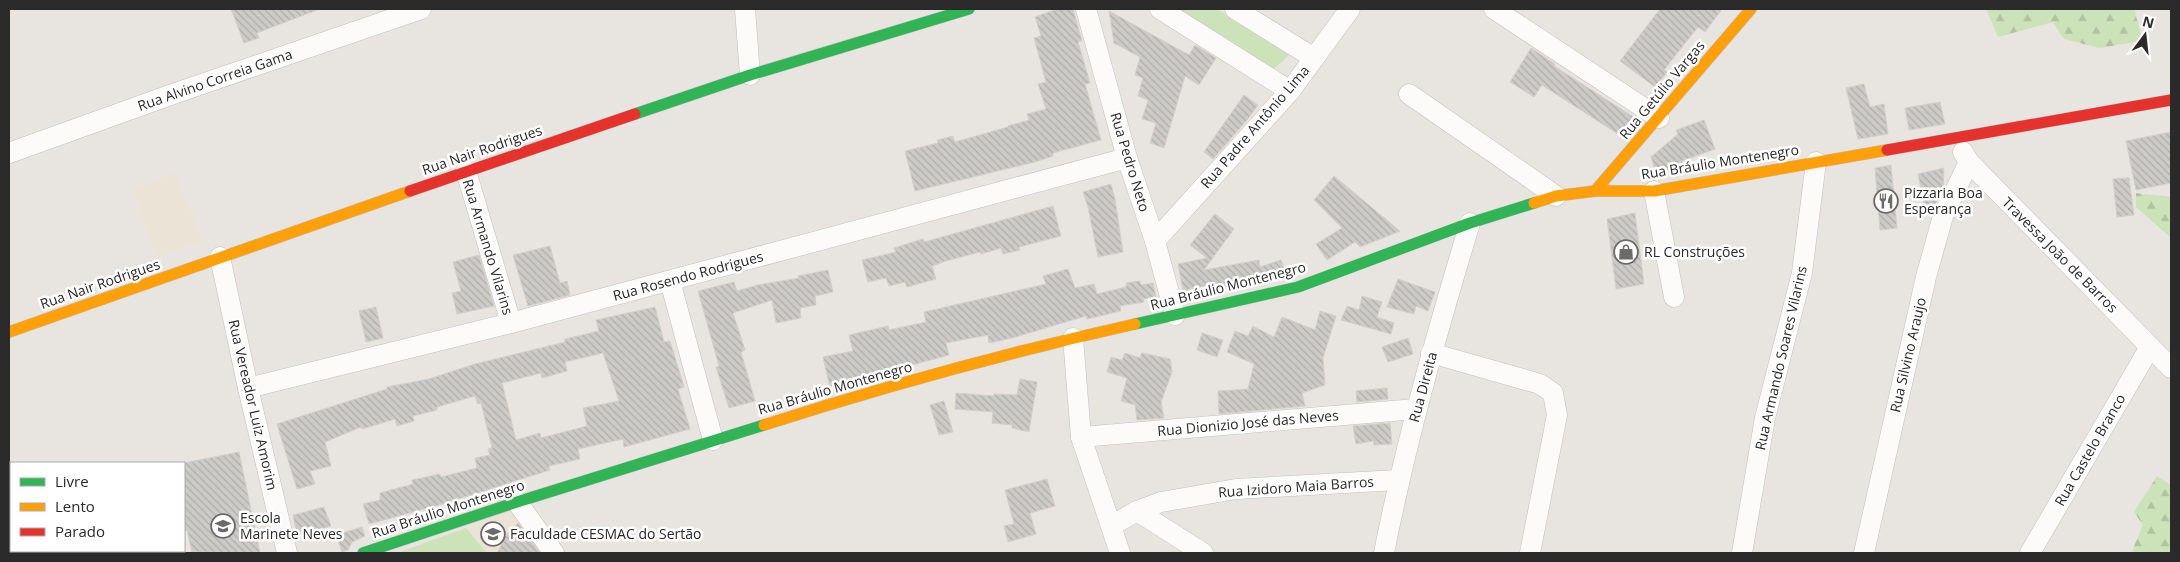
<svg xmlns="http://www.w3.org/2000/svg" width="2180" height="562" font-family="'Open Sans',sans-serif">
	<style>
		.education { fill: #ebe3d5 }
		.grass { fill: #cce3ba }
		.forest { fill: url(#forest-firs) }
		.building { fill: url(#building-back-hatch); stroke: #d3d0cc; fill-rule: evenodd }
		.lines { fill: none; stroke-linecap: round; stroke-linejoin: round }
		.street-casing { stroke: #c2c1c1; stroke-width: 21 }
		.fast-casing { stroke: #c2c1c1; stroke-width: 12 }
		.slow-casing { stroke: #c2c1c1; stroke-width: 12 }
		.jam-casing { stroke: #c2c1c1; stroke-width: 12 }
		.street { stroke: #fcfbfa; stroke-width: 20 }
		.fast { stroke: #30b455; stroke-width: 11 }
		.slow { stroke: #ff9f0a; stroke-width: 11 }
		.jam { stroke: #e5322d; stroke-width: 11 }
		.labels { text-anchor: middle; stroke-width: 5; stroke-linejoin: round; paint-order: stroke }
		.street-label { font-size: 14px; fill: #2a2a2a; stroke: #fff }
		.poi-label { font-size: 14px; fill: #2a2a2a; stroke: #fff; text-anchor: start }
	</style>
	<defs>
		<pattern id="forest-firs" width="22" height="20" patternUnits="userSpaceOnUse" patternTransform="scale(1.25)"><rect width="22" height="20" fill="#cce3ba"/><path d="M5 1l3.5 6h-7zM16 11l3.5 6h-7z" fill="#afc3a0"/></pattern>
		<pattern id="building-back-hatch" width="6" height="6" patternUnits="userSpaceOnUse" patternTransform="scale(1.25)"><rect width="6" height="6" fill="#cdcbc7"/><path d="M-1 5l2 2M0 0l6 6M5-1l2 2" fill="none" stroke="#b0aeab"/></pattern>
	</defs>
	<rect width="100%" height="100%" fill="#e8e5e0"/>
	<g class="education">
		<path d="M175 173 203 241 157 258 133 189Z"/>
		<path d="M518 508 550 553H397Z"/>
	</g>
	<g class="grass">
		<path d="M1172 9H1217L1290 54 1272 71Z"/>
		<path d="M466 528 487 553H397Z"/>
	</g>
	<g class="forest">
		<path d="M1986 9H2134L2143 41 2099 48 2064 39 2053 22 1998 37Z"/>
		<path d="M2136 193 2171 197V238L2136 207Z"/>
		<path d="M2157 476 2171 485V553H2135L2132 551 2143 525 2134 512Z"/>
	</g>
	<g class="building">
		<path d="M231 9H317V10L257 33 259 38 244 43Z"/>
		<path d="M1057 9H1073L1082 41 1078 42 1090 83 1085 84 1101 140 1053 153V156L1035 162 915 191 905 151 938 143 937 140 953 136 955 142 1008 127V126L1029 120 1027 114 1046 109 1038 84 1046 82 1034 38 1041 36 1035 17Z"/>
		<path d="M1660 9H1722L1705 32 1698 27 1664 70 1667 72 1655 87 1620 61Z"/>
		<path d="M1109 11 1189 55 1195 45 1216 58 1199 85 1185 76 1164 148 1150 143 1156 123 1142 119 1148 100 1138 96 1143 78 1135 75 1140 57 1114 43Z"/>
		<path d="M1531 48 1555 64 1554 66 1635 118 1621 136 1542 85 1534 97 1510 82Z"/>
		<path d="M1864 84 1870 107 1884 104 1888 134 1858 139 1846 88Z"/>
		<path d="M1244 95 1258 105 1247 120 1213 159 1204 152Z"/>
		<path d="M1940 102 1945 124 1909 130 1905 108Z"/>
		<path d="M1704 120 1715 149 1682 161 1683 166 1656 173 1651 157 1678 134 1676 130Z"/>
		<path d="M2171 132V183L2136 190 2126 141Z"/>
		<path d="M1891 165 1897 228 1880 230 1875 168Z"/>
		<path d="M1944 168 1943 189 1931 214 1926 215 1918 174Z"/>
		<path d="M1334 176 1400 231 1360 247 1355 242 1327 260 1316 244 1342 228 1314 200Z"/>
		<path d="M2129 178 2134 215 2117 217 2113 179Z"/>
		<path d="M1111 184 1115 199 1123 252 1098 257 1088 207 1083 192Z"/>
		<path d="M1053 206 1061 236 1019 247 1020 250 1003 254 1001 248 981 254 980 252 946 261 932 266 936 279 907 287 905 282 889 286 886 278 868 282 862 260 896 252 894 248 923 239 924 242Z"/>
		<path d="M1635 213 1644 284 1616 289 1607 219Z"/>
		<path d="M1215 214 1234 229 1204 270 1259 260 1260 267 1281 260 1286 274 1224 288 1223 283 1189 289 1184 296 1178 264 1207 258 1190 245Z"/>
		<path d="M550 246 560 283 567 281 570 295 528 306 513 255Z"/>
		<path d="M479 255 494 306 457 314 452 293 461 291 453 262Z"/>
		<path d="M1068 269 1075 288 1094 284 1097 294 1126 287V283L1140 281 1141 285 1153 283 1156 297 1143 299 1144 302 1120 306 1121 311 1087 319 1086 316 1012 338 989 343 988 335 946 343 949 355 830 387 823 357 853 351 849 335 888 326 889 330 926 322 924 312 1046 284 1043 276Z"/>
		<path d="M828 270 833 292 815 296 816 305 800 308 801 318 776 323 772 300 733 313 745 350 741 352 755 401 729 408 716 367 719 366 698 291 734 282 737 291 758 285 799 278 798 276Z"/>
		<path d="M1398 279 1435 292 1428 311 1416 306 1414 314 1387 307Z"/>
		<path d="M1362 296 1382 302 1377 317 1394 323 1391 334 1341 320 1347 306 1359 310Z"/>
		<path d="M376 307 383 338 366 342 359 311Z"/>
		<path d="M655 307 664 342 670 341 684 387 678 389 690 429 624 447 623 439 578 449 580 459 549 466 550 470 446 503 369 524 363 504 380 500V493L413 484 412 480 440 474 441 477 477 468 475 458 490 455 488 449 492 448 481 403 478 404 475 396 437 407V410L413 416 414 421 397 426 395 419 362 429 361 427 325 442 331 466 310 471 315 484 297 489 277 424 387 389V387L429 379 475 364 565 342V339L599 331 596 320ZM603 353 619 401 583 408 587 426 541 438 540 433 516 440 502 383 541 373 542 378 567 371 565 362Z"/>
		<path d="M1320 311 1336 316 1323 358 1325 385 1302 393 1305 406 1219 414 1218 391 1248 389 1254 364 1227 352 1235 331 1248 336 1253 326 1274 337 1282 317 1315 330Z"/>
		<path d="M1202 333 1223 340 1217 357 1197 350Z"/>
		<path d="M1408 338 1413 354 1388 362 1382 347Z"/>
		<path d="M1125 353 1140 358 1142 353 1170 359 1172 372 1161 402 1164 418 1137 420 1135 405 1121 401 1127 378 1107 372 1111 357 1122 360Z"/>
		<path d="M1020 379 1037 382 1029 432 1012 428V425L992 423 993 412 955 409 956 393 994 396V394L1017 395Z"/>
		<path d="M1387 388 1388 399 1357 402 1356 391Z"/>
		<path d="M944 401 953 432 939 435 930 405Z"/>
		<path d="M1390 423 1392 444 1374 445 1373 441 1356 444 1353 426Z"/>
		<path d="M239 452 260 553 192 552 187 530 184 531V463Z"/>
		<path d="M1047 479 1055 506 1030 513 1036 534 1008 542 1004 526 1014 524 1005 490Z"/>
		<path d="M324 507 331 526 297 536 293 515Z"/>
		<path d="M518 523 540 553H497L508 533Z"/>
		<path d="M362 527 365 536 352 542 348 550 342 552 336 535Z"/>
	</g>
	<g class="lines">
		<g class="street-casing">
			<g id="street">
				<path d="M745 9 750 75"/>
				<path d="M1086 9 1127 158 1155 241 1175 315"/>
				<path d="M1160 9 1290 91"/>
				<path d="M1235 9 1314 58"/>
				<path d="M1494 9 1659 118"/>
				<path d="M1409 94 1556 196"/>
				<path d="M1963 152 1969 162 2171 368"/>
				<path d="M9 153 173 94 421 9"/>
				<path d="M466 171 511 323"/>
				<path d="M1654 191 1674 297"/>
				<path d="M1155 241 1290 91 1350 9"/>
				<path d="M220 257 248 388 287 553"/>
				<path d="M670 281 713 440"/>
				<path d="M1073 338 1081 437 1120 553"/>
				<path d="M1431 353 1540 384 1553 393 1557 415 1530 553"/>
				<path d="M248 388 511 323 1127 158"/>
				<path d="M1081 437 1416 409"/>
				<path d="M9 487 11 489"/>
				<path d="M517 502 554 553"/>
				<path d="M1137 511 1203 553"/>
				<path d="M1111 526 1137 511 1161 502 1236 489 1398 480"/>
				<path d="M68 551 70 553"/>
				<path d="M1384 553C1406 441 1437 332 1470 223"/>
				<path d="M1742 553 1765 418 1802 273 1816 162"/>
				<path d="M1864 553 1926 277 1943 216 1969 162"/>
				<path d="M2030 553 2150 347"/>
			</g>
		</g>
		<g class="fast-casing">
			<g id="fast">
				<path d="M635 114 750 75 969 9"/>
				<path d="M1135 324 1298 287 1470 223 1534 203"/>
				<path d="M363 553 517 502 764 425"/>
			</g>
		</g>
		<g class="slow-casing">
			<g id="slow">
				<path d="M1595 191 1751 9"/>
				<path d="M1534 203 1556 196 1595 191H1654L1887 150"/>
				<path d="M9 332 410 191"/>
				<path d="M764 425C886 386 1010 352 1135 324"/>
			</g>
		</g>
		<g class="jam-casing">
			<g id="jam">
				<path d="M1887 150 2171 100"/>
				<path d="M410 191 635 114"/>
			</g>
		</g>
		<use href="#street" class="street"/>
		<use href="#fast" class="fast"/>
		<use href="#slow" class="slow"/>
		<use href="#jam" class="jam"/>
	</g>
	<defs>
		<g id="restaurant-ring" transform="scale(1.25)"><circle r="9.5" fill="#fff" stroke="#6c6b6a" stroke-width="1.5"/><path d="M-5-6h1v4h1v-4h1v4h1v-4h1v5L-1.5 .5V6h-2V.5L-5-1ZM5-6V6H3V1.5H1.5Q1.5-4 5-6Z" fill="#6c6b6a"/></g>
		<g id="shop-ring" transform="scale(1.25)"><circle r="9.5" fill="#fff" stroke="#6c6b6a" stroke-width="1.5"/><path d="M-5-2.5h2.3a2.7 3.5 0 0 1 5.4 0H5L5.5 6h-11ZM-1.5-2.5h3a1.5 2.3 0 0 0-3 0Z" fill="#6c6b6a"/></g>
		<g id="school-ring" transform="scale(1.25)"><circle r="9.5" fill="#fff" stroke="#6c6b6a" stroke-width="1.5"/><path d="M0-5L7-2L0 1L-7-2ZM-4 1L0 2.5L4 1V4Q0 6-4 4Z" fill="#6c6b6a"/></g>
		<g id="university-ring" transform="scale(1.25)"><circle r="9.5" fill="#fff" stroke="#6c6b6a" stroke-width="1.5"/><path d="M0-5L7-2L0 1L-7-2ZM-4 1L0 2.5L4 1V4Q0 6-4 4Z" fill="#6c6b6a"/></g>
	</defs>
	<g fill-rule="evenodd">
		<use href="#restaurant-ring" x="1886" y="201"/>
		<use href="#shop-ring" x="1626" y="252"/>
		<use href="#school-ring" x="223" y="526"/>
		<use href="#university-ring" x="493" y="534"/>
	</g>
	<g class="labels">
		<g class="street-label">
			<text transform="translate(215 80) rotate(-19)" y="5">Rua Alvino Correia Gama</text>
			<text transform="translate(1662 90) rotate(-50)" y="5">Rua Getúlio Vargas</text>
			<text transform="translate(1255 127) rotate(-49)" y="5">Rua Padre Antônio Lima</text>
			<text transform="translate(482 150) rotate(-19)" y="5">Rua Nair Rodrigues</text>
			<text transform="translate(1130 162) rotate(73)" y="5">Rua Pedro Neto</text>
			<text transform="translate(1720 162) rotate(-9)" y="5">Rua Bráulio Montenegro</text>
			<text transform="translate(488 247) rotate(73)" y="5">Rua Armando Vilarins</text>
			<text transform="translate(2060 255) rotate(45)" y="5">Travessa João de Barros</text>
			<text transform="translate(688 276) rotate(-15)" y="5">Rua Rosendo Rodrigues</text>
			<text transform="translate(100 284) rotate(-19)" y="5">Rua Nair Rodrigues</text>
			<text transform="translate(1228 286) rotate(-14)" y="5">Rua Bráulio Montenegro</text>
			<text transform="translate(1908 355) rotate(-77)" y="5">Rua Silvino Araujo</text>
			<text transform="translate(1781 358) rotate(-77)" y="5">Rua Armando Soares Vilarins</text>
			<text transform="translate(1423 387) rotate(-75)" y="5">Rua Direita</text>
			<text transform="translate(835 388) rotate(-16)" y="5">Rua Bráulio Montenegro</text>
			<text transform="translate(253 405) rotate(77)" y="5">Rua Vereador Luiz Amorim</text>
			<text transform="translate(1248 423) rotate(-5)" y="5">Rua Dionizio José das Neves</text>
			<text transform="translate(2090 450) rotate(-60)" y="5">Rua Castelo Branco</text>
			<text transform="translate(1296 487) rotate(-4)" y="5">Rua Izidoro Maia Barros</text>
			<text transform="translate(448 509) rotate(-18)" y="5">Rua Bráulio Montenegro</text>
		</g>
		<g class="poi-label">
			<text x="1904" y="198">Pizzaria Boa<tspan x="1904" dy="16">Esperança</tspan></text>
			<text x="1644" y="257">RL Construções</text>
			<text x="240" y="523">Escola<tspan x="240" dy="16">Marinete Neves</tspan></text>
			<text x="510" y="539">Faculdade CESMAC do Sertão</text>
		</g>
	</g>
	<rect width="2180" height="562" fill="none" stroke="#2a2a2a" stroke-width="20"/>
	<rect x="10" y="462" width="175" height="90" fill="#ffffff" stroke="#aaaaaa"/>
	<rect x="20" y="478" width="25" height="8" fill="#30b455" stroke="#aaaaaa"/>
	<text x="55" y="487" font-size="15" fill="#2a2a2a">Livre</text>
	<rect x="20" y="503" width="25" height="8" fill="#ff9f0a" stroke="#aaaaaa"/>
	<text x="55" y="512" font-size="15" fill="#2a2a2a">Lento</text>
	<rect x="20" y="528" width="25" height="8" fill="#e5322d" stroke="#aaaaaa"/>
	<text x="55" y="537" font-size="15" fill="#2a2a2a">Parado</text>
	<g transform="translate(2145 35) rotate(15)" stroke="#ffffff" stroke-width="4" paint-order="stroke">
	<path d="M0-4L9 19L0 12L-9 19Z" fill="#2a2a2a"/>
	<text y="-8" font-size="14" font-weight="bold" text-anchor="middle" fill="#2a2a2a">N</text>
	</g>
</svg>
